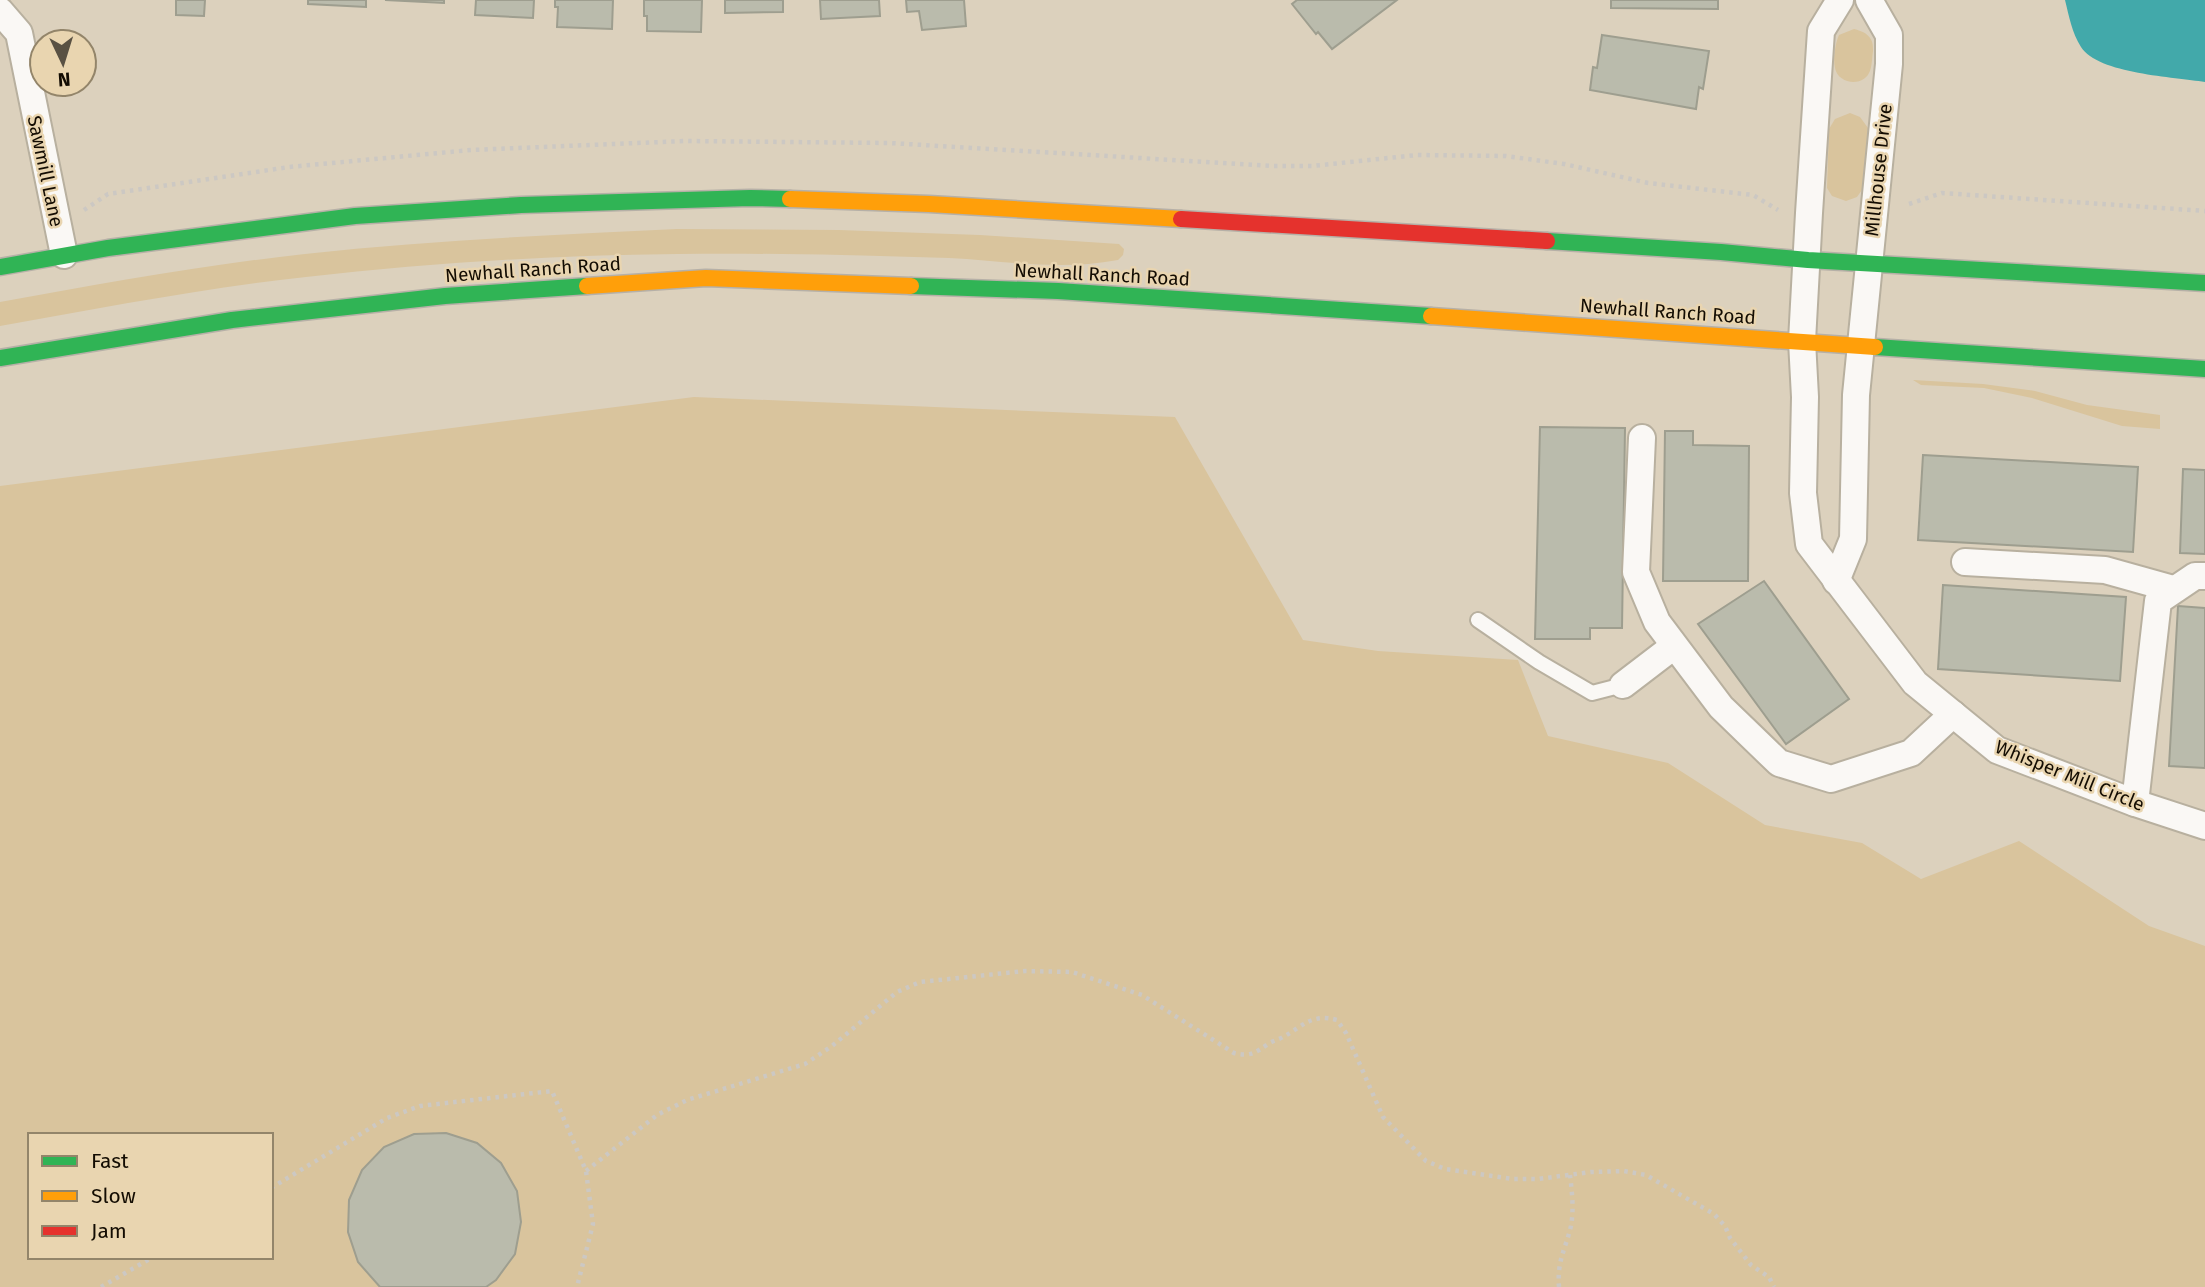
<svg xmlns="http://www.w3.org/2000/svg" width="2205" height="1287" font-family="'Fira Sans',sans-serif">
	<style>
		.green { fill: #d9c49d; fill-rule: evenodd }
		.water { fill: #42a9aa }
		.building { fill: #babbac; stroke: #9e9e8f; stroke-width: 2 }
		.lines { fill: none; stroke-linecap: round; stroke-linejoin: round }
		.lane-casing { stroke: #b8b09f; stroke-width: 18 }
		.street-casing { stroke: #b8b09f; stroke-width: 30 }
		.fast-casing { stroke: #b6b0a7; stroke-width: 19 }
		.slow-casing { stroke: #b6b0a7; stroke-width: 19 }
		.jam-casing { stroke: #b6b0a7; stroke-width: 19 }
		.path { stroke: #ccc8c3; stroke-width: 4.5; stroke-dasharray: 3.5 5; stroke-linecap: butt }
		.lane { stroke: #faf8f5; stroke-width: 14 }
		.street { stroke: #faf8f5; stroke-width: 26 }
		.fast { stroke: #30b455; stroke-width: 16 }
		.slow { stroke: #ff9f0a; stroke-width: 16 }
		.jam { stroke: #e5322d; stroke-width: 16 }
		.labels { text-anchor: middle; stroke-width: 5; stroke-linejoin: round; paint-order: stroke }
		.street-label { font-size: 19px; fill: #130c02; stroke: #e9d5b0 }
	</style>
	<rect width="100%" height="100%" fill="#dcd1bd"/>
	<g class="green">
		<path d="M1854 29C1866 32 1874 37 1873 51 1872 58 1872 68 1869 73 1862 87 1838 84 1835 68 1833 58 1835 44 1839 35Z"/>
		<path d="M1850 113 1860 117 1868 128 1864 187 1857 197 1846 201 1832 196 1827 188 1829 129 1835 119Z"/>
		<path d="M677 229 839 230 980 235 1119 244 1124 249 1123 255 1118 260C1059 271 1008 261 949 258 859 255 769 253 678 254 555 255 429 263 306 277 204 288 102 308 0 326V302C101 284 203 265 305 254 429 240 553 235 677 229Z"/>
		<path d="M1913 380 1983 384 2035 391 2087 405 2160 415V429L2122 426 2032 398 1984 388 1921 385Z"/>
		<path d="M694 397 1175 417 1303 640 1378 651 1518 660 1548 736 1668 763 1765 825 1862 843 1921 879 2019 841 2149 926 2205 946V1287H0V486ZM30 1135H271V1257H30Z"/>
	</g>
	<path class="water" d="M2065 0H2205V82C2175 77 2098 74 2081 47 2072 33 2069 16 2065 0Z"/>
	<g class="building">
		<path d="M176 0H205L204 16 176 15Z"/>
		<path d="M308 0H366V7L308 4Z"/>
		<path d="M385 0H444V3Z"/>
		<path d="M476 0H534L533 18 475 15Z"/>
		<path d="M555 0H613L612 29 557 27 558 7H555Z"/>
		<path d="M644 0H702L701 32 647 31V16H644Z"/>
		<path d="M725 0H783V12L725 13Z"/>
		<path d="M820 0H879L880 16 821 19Z"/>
		<path d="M906 0H964L966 26 922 30 919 11 907 12Z"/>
		<path d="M1297 0H1397L1332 49 1318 32 1316 34 1292 4Z"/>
		<path d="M1611 0H1718V9L1611 8Z"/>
		<path d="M1602 35 1709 51 1703 89 1699 87 1696 109 1590 90 1593 67 1597 68Z"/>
		<path d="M1540 427 1625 428 1622 628H1590V639H1535Z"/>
		<path d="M1665 431H1693V445L1749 446 1748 581H1663Z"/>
		<path d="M1923 455 2138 467 2133 552 1918 540Z"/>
		<path d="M2183 469 2205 470V554L2180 553Z"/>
		<path d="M1764 581 1849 699 1786 744 1698 624Z"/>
		<path d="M1943 585 2126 597 2120 681 1938 669Z"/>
		<path d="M2178 606 2205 608V768L2169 766Z"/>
		<path d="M446 1133 477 1143 501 1163 517 1191 521 1222 515 1254 496 1280 486 1287H380L358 1262 348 1232 349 1200 362 1170 384 1147 414 1134Z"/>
	</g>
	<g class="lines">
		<g class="lane-casing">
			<path id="lane" d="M1478 620 1539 662 1592 693 1623 685"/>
		</g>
		<g class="street-casing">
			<g id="street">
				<path d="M1840 0 1821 31 1809 213 1802 341 1805 397 1803 493 1809 544 1915 683 1997 750 2135 803 2205 826"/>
				<path d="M0 11 19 33 64 255"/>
				<path d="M1642 438 1636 572 1657 622 1721 707 1779 763 1831 779 1911 753 1953 714"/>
				<path d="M1965 562 2105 570 2173 589"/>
				<path d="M1836 581 1853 539 1856 395 1889 64V35L1869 0"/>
				<path d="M1623 685 1674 646"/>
				<path d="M2135 803 2158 601 2195 576H2205"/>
			</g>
		</g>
		<g class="fast-casing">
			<g id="fast">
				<path d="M1547 241 1721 252 1808 260 2205 283"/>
				<path d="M0 267 108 248 355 216 521 205 750 198 790 199"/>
				<path d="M911 286 1058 291 1431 316"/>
				<path d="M1875 347 2205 369"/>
				<path d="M0 358 232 320 445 296 587 286"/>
			</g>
		</g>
		<g class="slow-casing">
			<g id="slow">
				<path d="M790 199 929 204 1181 219"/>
				<path d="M587 286 706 278 911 286"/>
				<path d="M1431 316 1875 347"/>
			</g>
		</g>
		<g class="jam-casing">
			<path id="jam" d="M1181 219 1547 241"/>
		</g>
		<g class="path">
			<path d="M1909 204 1942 193 2205 211"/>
			<path d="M84 210 108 194 289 167 471 150 685 141 890 143 1273 166H1312L1417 155 1506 156 1564 164 1648 183 1753 195 1778 210"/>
			<path d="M586 1171 657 1115 687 1100 805 1064 832 1046 897 992 920 982 1025 971 1072 972 1142 995 1234 1053C1250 1057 1255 1053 1268 1044 1272 1041 1278 1040 1283 1037 1303 1026 1312 1013 1337 1020L1346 1033 1383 1117 1426 1161 1445 1169 1513 1179H1538L1591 1172 1624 1171 1646 1175 1714 1214 1725 1226 1730 1238 1751 1265 1769 1277 1774 1287"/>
			<path d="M271 1188 387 1118 420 1106 552 1091 586 1171 593 1224 577 1287"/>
			<path d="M101 1287 153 1257"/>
			<path d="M1559 1287C1557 1260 1565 1251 1571 1226 1574 1209 1572 1192 1570 1175"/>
		</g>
		<use href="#lane" class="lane"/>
		<use href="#street" class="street"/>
		<use href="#fast" class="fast"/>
		<use href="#slow" class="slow"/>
		<use href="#jam" class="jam"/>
	</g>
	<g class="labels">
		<g class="street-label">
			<text transform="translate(1878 170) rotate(-84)" y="7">Millhouse Drive</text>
			<text transform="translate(46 171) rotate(78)" y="7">Sawmill Lane</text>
			<text transform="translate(533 269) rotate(-4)" y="7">Newhall Ranch Road</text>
			<text transform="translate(1102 274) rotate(3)" y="7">Newhall Ranch Road</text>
			<text transform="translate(1668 311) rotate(4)" y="7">Newhall Ranch Road</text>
			<text transform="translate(2070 775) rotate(22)" y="7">Whisper Mill Circle</text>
		</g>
	</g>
	<rect x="28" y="1133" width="245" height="126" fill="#e9d5b0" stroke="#93856a" stroke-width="2"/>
	<rect x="42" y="1156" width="35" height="10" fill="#30b455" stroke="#93856a" stroke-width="2"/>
	<text x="91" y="1168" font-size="21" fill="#130c02">Fast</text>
	<rect x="42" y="1191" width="35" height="10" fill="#ff9f0a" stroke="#93856a" stroke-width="2"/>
	<text x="91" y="1203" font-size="21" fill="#130c02">Slow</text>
	<rect x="42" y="1226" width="35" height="10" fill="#e5322d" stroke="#93856a" stroke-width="2"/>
	<text x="91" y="1238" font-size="21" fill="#130c02">Jam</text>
	<g transform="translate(63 63) rotate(176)"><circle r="33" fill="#e9d5b0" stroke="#93856a" stroke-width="2"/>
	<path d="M0-5L12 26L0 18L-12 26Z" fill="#595143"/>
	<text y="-10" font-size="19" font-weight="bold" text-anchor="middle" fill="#130c02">N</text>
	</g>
</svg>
